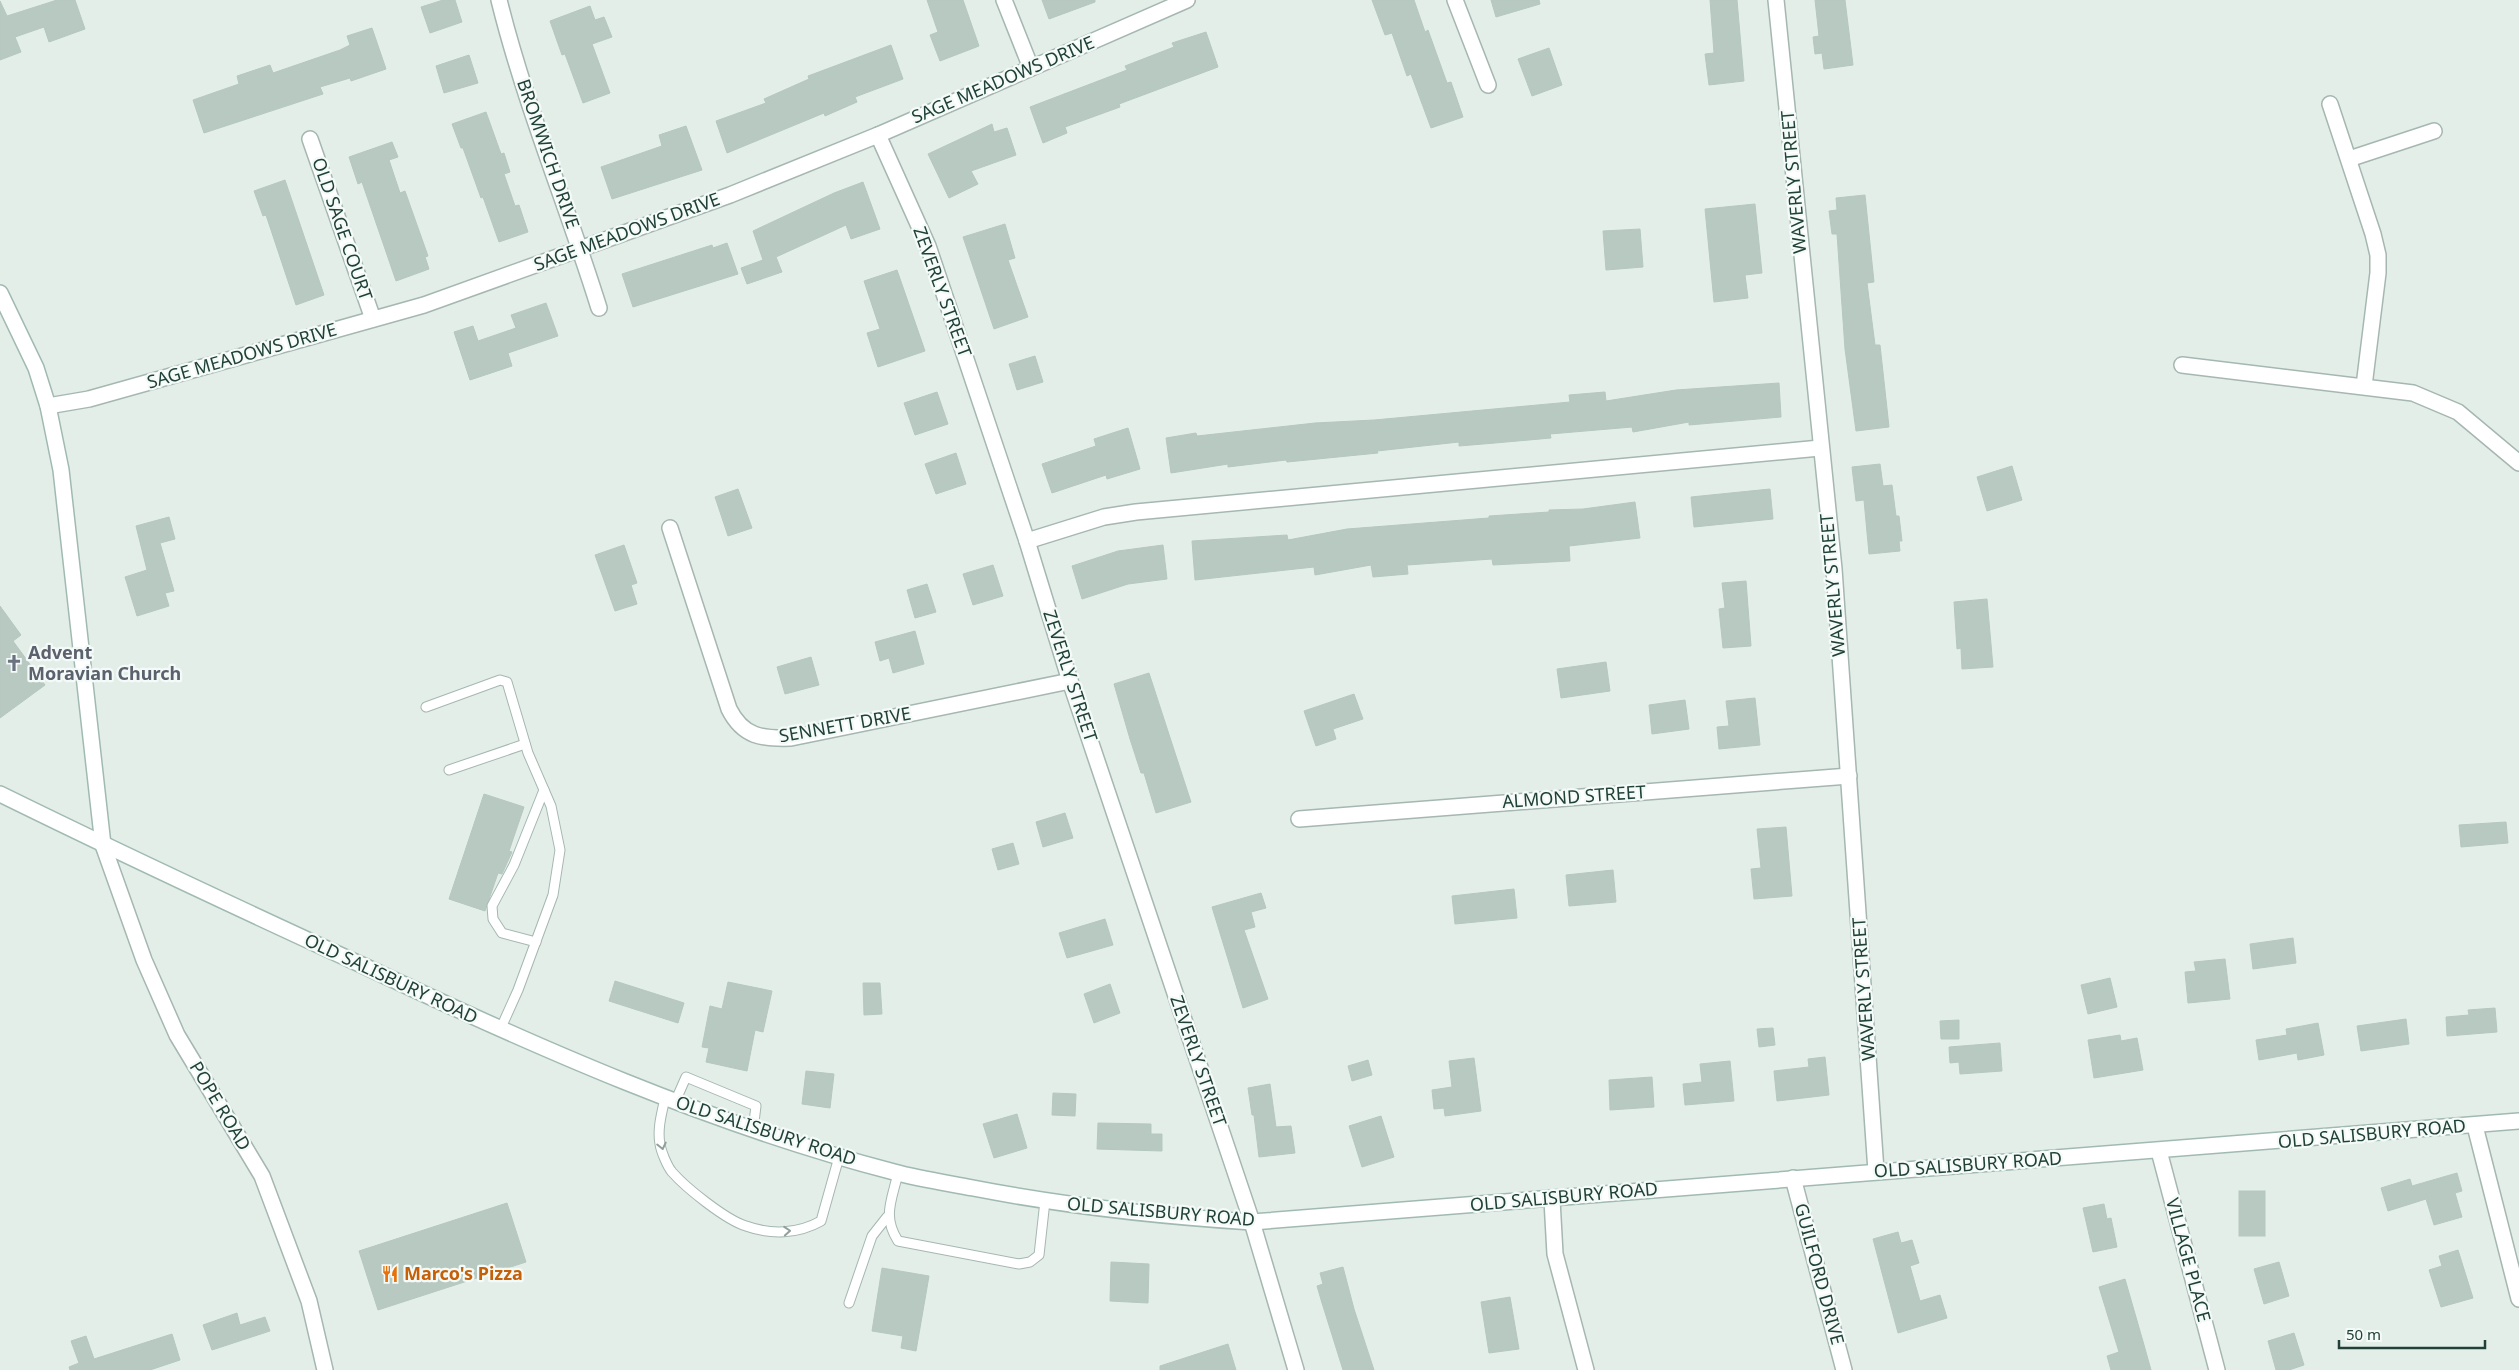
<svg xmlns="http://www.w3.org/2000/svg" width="2519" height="1370" font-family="'Noto Sans',sans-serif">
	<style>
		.building { fill: #b8c9c2; stroke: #b5c8c0 }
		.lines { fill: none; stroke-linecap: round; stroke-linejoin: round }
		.service-casing { stroke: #a5b7b0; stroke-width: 11 }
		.minor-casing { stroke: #a5b7b0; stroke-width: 18 }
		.tertiary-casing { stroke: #a5b7b0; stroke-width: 18 }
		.secondary-casing { stroke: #a1bab1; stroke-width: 18 }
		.service { stroke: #fff; stroke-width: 9 }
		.minor { stroke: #fff; stroke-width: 15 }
		.tertiary { stroke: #fff; stroke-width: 15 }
		.secondary { stroke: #fff; stroke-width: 15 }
		.oneway { stroke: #90a09c }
		.labels { text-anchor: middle; stroke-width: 4.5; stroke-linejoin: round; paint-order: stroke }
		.street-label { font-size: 18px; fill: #214138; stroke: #f4faf7 }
		.worship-label { font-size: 18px; font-weight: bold; fill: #5b616d; stroke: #f4faf7; text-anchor: start }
		.food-label { font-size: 18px; font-weight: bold; fill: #c56008; stroke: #f4faf7; text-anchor: start }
	</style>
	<rect width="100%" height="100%" fill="#e3eee9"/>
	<g class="building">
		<path d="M57 0H75L85 29 49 42 44 27 15 37 21 52 0 60V1L7 16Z"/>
		<path d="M443 0H455L462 22 430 33 421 7Z"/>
		<path d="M927 0H963L979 46 940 61 930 35 938 32Z"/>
		<path d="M1042 0H1095V2L1049 19Z"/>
		<path d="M1372 0H1414L1425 32 1428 30 1447 83 1451 82 1463 117 1431 128 1411 74 1407 76 1392 33 1385 35Z"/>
		<path d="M1491 0H1539L1540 4 1496 17Z"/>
		<path d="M1710 0H1737L1744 81 1709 85 1705 54 1714 53Z"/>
		<path d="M1815 0H1845L1853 65 1824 69 1822 53 1815 54 1813 37 1819 36Z"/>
		<path d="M590 6 595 20 604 17 612 37 592 44 610 93 583 103 565 54 562 55 550 21Z"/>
		<path d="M372 28 386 69 351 81 350 78 320 87 323 94 204 133 193 100 239 84 237 76 270 65 273 73 340 50 350 45 347 36Z"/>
		<path d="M1206 32 1218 67 1119 104 1120 107 1065 127 1067 133 1043 143 1030 107 1127 70 1125 66 1174 47 1172 43Z"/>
		<path d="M891 45 903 79 855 97 857 102 825 116 824 113 727 153 716 121 766 103 764 99 809 79 808 76Z"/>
		<path d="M1549 48 1562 85 1532 96 1518 59Z"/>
		<path d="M469 55 478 83 444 93 436 66Z"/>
		<path d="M486 112 501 154 504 153 510 172 504 174 515 206 519 205 528 232 499 242 483 197 481 198 463 148H461L452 124Z"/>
		<path d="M992 124 994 132 1007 128 1016 155 971 171 978 184 949 198 928 154Z"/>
		<path d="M686 126 702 170 612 199 601 167 662 146 659 135Z"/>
		<path d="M392 142 398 157 389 160 400 193 405 191 428 256 425 257 429 269 396 281 362 182 358 184 349 157Z"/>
		<path d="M285 180 324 295 296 305 266 215 263 216 254 191Z"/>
		<path d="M863 182 880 229 851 239 846 225 776 257 782 272 747 284 741 268 763 260 753 231 834 193Z"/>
		<path d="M1865 195 1874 282 1867 283 1875 345H1880L1889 427 1856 431 1845 349 1837 234H1832L1829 211 1837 210 1836 198Z"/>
		<path d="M1755 204 1762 273 1745 275 1748 298 1714 302 1705 209Z"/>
		<path d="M1005 224 1015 258 1008 260 1028 317 994 329 963 237Z"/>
		<path d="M1640 229 1643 267 1606 270 1603 231Z"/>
		<path d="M727 243 738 274 633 307 622 274 712 245 713 248Z"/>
		<path d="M897 270 925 351 878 367 867 333 880 329 864 281Z"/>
		<path d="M546 303 558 336 508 353 512 366 470 380 454 332 473 326 478 341 516 328 511 315Z"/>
		<path d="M1035 356 1043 382 1017 390 1009 364Z"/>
		<path d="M1779 383 1781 417 1689 425V422L1633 432 1632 427 1550 434 1551 438 1495 443 1459 446V442L1377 451 1378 453 1287 462 1286 460 1228 467V464L1171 473 1166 438 1196 433 1197 436 1315 423 1374 420 1570 402 1569 395 1605 392 1606 401 1676 390Z"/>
		<path d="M937 392 948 424 915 435 904 403Z"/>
		<path d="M1128 428 1140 469 1107 479 1106 475 1052 493 1042 464 1096 446 1094 439Z"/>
		<path d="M956 453 966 484 936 494 925 464Z"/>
		<path d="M1880 464 1883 486 1892 485 1896 516H1899L1902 541H1899L1900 551 1869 554 1864 500 1856 501 1852 467Z"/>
		<path d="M2012 466 2022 500 1987 511 1977 477Z"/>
		<path d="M738 489 752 528 728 536 715 497Z"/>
		<path d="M1770 489 1773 519 1694 527 1691 497Z"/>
		<path d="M1635 502 1640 538 1569 546 1570 561 1493 565 1492 559 1407 565 1408 574 1373 577 1371 565 1315 575 1314 567 1195 580 1192 541 1287 535 1288 540 1347 529 1489 518V516L1549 512V510L1583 509Z"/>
		<path d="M169 517 175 539 160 543 174 591 165 593 169 606 137 616 125 577 147 570 136 526Z"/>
		<path d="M624 545 637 583 631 585 637 604 615 611 595 555Z"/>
		<path d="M1163 545 1167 579 1128 584 1082 599 1072 566 1118 551Z"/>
		<path d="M993 565 1003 596 973 605 963 574Z"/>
		<path d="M1746 581 1751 646 1723 648 1719 609 1725 608 1722 583Z"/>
		<path d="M927 584 936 612 915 618 907 590Z"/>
		<path d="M1987 599 1993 667 1962 669 1961 648 1957 649 1954 602Z"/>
		<path d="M0 606 21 635 13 641 45 685 0 718Z"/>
		<path d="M915 631 924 664 893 673 889 658 880 661 875 642Z"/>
		<path d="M811 657 819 685 785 694 777 667Z"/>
		<path d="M1606 662 1610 691 1561 698 1557 669Z"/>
		<path d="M1149 673 1191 802 1156 813 1144 773H1141L1130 739 1114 684Z"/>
		<path d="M1354 694 1363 719 1333 729 1336 739 1316 746 1304 711Z"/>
		<path d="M1755 698 1760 745 1719 749 1717 727 1729 726 1726 701Z"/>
		<path d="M1685 700 1689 729 1652 734 1649 705Z"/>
		<path d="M484 794 524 807 509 851 512 852 502 874 498 873 485 911 449 899Z"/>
		<path d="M1065 813 1073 838 1043 847 1036 822Z"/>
		<path d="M2506 822 2508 843 2461 847 2459 825Z"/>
		<path d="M1786 827 1792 896 1754 899 1751 869 1761 868 1757 829Z"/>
		<path d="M1013 843 1019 864 998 870 992 849Z"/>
		<path d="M1613 870 1616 902 1569 906 1566 875Z"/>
		<path d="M1514 889 1517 918 1455 924 1452 896Z"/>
		<path d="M1261 893 1266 908 1251 912 1255 927 1244 930 1268 999 1243 1008 1212 907Z"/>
		<path d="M1105 919 1113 945 1067 958 1059 933Z"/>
		<path d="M2293 938 2296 963 2253 969 2250 944Z"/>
		<path d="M2225 959 2230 999 2188 1003 2185 972 2196 971 2194 962Z"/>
		<path d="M2110 978 2117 1007 2088 1014 2081 985Z"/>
		<path d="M615 981 684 1003 678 1023 609 1001Z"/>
		<path d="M728 982 772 991 763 1032 755 1030 747 1071 706 1062 709 1048 702 1047 710 1006 722 1009Z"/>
		<path d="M863 983H880L882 1014 864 1015Z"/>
		<path d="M1110 984 1120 1013 1094 1023 1084 994Z"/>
		<path d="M2495 1008 2497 1032 2447 1036 2446 1017 2469 1015 2468 1010Z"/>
		<path d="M2406 1019 2409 1044 2361 1051 2357 1026Z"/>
		<path d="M1959 1020V1039H1941L1940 1021Z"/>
		<path d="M2318 1023 2324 1055 2298 1060 2297 1053 2259 1060 2256 1040 2287 1035 2286 1029Z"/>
		<path d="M1773 1028 1775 1045 1759 1047 1757 1029Z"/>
		<path d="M2120 1035 2121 1041 2137 1038 2143 1070 2094 1078 2088 1040Z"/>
		<path d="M2000 1043 2002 1071 1960 1074 1959 1062 1950 1063 1949 1047Z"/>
		<path d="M1825 1057 1829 1095 1777 1101 1774 1071 1809 1067 1808 1059Z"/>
		<path d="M1474 1058 1481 1111 1445 1116 1444 1108 1434 1109 1432 1090 1452 1087 1449 1061Z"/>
		<path d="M1368 1060 1372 1075 1352 1081 1348 1066Z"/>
		<path d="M1730 1061 1734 1101 1685 1105 1683 1084 1702 1082 1700 1064Z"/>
		<path d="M806 1071 834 1074 830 1108 802 1104Z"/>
		<path d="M1652 1077 1654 1107 1610 1110 1609 1080Z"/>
		<path d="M1270 1084 1276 1127 1291 1126 1295 1153 1259 1157 1254 1115H1252L1248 1088Z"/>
		<path d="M1053 1093 1076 1094 1075 1116 1052 1115Z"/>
		<path d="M1017 1114 1027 1148 994 1158 983 1124Z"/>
		<path d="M1381 1116 1394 1157 1362 1167 1349 1126Z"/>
		<path d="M1098 1123 1151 1124V1134H1162V1151L1097 1149Z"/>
		<path d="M2457 1173 2462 1191 2455 1193 2462 1217 2434 1225 2426 1199 2388 1211 2381 1188 2410 1179 2412 1186Z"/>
		<rect x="2239" y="1191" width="26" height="45"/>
		<path d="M507 1203 526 1262 378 1310 359 1251Z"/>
		<path d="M2104 1204 2107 1219 2111 1218 2117 1247 2093 1252 2083 1208Z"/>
		<path d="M1898 1232 1901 1243 1912 1240 1919 1263 1910 1266 1920 1301 1940 1295 1947 1318 1898 1333 1873 1239Z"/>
		<path d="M2458 1250 2473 1298 2441 1307 2429 1270 2442 1266 2439 1256Z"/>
		<path d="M1111 1262 1149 1264 1148 1303 1110 1301Z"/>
		<path d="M2279 1262 2289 1296 2264 1304 2254 1269Z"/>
		<path d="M1343 1267 1354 1309 1374 1370H1343L1322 1303 1317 1286 1323 1284 1320 1273Z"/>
		<path d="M882 1268 929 1276 916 1351 901 1348 903 1336 872 1331Z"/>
		<path d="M2125 1279 2144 1345 2151 1370H2111L2107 1356 2119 1352 2099 1287Z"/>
		<path d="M1510 1297 1519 1349 1489 1353 1481 1302Z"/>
		<path d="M237 1313 240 1325 265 1317 270 1331 212 1350 203 1325Z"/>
		<path d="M2294 1333 2304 1365 2289 1370H2276L2268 1341Z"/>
		<path d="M172 1334 180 1360 150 1370H70L69 1367 79 1363 71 1341 86 1336 94 1359Z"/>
		<path d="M1228 1344 1236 1370H1160V1366Z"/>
	</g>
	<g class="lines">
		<g class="service-casing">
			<g id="service">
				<path d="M426 707 500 680 507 682 528 753 551 806 560 850 553 895 518 990 500 1030"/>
				<path d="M449 770 525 744"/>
				<path d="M536 942 502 933 493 919 492 906 514 865 544 790"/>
				<path d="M665 1098C662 1112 657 1129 660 1144 661 1151 667 1166 672 1172 686 1188 726 1220 746 1226 771 1235 798 1234 821 1221L839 1157"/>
				<path d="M675 1102 686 1077 756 1106 753 1130"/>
				<path d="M898 1173C892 1200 882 1216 898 1241L1019 1264 1030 1262 1039 1255 1045 1201"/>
				<path d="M849 1303 872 1236 887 1217"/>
			</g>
		</g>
		<g class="minor-casing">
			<g id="minor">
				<path d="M499 0C525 105 567 205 599 308"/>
				<path d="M1004 0 1031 68"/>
				<path d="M1455 0 1488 85"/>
				<path d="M1776 0 1834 569 1876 1171"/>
				<path d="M2330 104 2373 234 2378 255V273L2364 386"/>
				<path d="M878 135 928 246 1027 541 1070 681 1252 1222 1296 1370"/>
				<path d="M310 139 373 319"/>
				<path d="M2349 159 2434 131"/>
				<path d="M2182 365 2413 393 2458 412 2519 463"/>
				<path d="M48 406 89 399 424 305 730 195 878 135 1187 0"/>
				<path d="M670 528 729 709C743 737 762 739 791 738L1070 681"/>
				<path d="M1027 541 1104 517 1136 512 1820 448"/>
				<path d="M1299 819 1849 776"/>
				<path d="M2475 1126 2519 1299"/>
				<path d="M2159 1151 2217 1370"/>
				<path d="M1793 1178 1844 1370"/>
				<path d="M1552 1200 1555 1254 1586 1370"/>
			</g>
		</g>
		<g class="tertiary-casing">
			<path id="tertiary" d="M103 845 144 960 177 1035 262 1176 309 1301 325 1370"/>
		</g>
		<g class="secondary-casing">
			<g id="secondary">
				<path d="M0 293 36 368 48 406 61 470 103 845"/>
				<path d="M0 794C120 853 242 910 364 966 536 1047 709 1124 894 1172 920 1179 947 1183 973 1188 1066 1206 1158 1216 1252 1222L2519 1121"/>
			</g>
		</g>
		<use href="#service" class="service"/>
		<use href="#minor" class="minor"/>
		<use href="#tertiary" class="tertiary"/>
		<use href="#secondary" class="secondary"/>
	</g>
	<defs><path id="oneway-chevron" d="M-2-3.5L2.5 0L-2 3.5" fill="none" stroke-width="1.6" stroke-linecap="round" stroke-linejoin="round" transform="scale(1.25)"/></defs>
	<g class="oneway">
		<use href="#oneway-chevron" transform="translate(662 1146) rotate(77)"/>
		<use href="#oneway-chevron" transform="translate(787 1231) rotate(-4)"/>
	</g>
	<defs>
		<g id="church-bare" transform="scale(1.35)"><path d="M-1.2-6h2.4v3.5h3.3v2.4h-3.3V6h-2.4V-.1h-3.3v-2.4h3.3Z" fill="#6b7280" stroke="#f4faf7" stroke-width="2.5" paint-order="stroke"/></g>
		<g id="restaurant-bare" transform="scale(1.35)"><path d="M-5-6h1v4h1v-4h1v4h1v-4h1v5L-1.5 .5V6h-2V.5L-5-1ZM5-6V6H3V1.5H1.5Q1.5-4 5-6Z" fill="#e8710a" stroke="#f4faf7" stroke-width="2.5" paint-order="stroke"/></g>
	</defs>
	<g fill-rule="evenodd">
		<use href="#church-bare" x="14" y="663"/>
		<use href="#restaurant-bare" x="390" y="1274"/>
	</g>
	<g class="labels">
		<g class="street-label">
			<text transform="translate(1003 80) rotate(-23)" y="6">SAGE MEADOWS DRIVE</text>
			<text transform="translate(548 154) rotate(71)" y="6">BROMWICH DRIVE</text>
			<text transform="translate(1794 182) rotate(-95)" y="6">WAVERLY STREET</text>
			<text transform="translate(342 229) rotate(71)" y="6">OLD SAGE COURT</text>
			<text transform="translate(627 232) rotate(-20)" y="6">SAGE MEADOWS DRIVE</text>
			<text transform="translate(942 292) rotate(70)" y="6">ZEVERLY STREET</text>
			<text transform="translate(242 356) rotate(-16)" y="6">SAGE MEADOWS DRIVE</text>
			<text transform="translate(1833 585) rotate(-95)" y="6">WAVERLY STREET</text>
			<text transform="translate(1070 676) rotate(72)" y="6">ZEVERLY STREET</text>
			<text transform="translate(845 725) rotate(-10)" y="6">SENNETT DRIVE</text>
			<text transform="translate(1574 797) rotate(-4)" y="6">ALMOND STREET</text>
			<text transform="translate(391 979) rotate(25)" y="6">OLD SALISBURY ROAD</text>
			<text transform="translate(1864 989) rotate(-94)" y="6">WAVERLY STREET</text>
			<text transform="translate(1198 1061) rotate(71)" y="6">ZEVERLY STREET</text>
			<text transform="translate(220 1106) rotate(59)" y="6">POPE ROAD</text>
			<text transform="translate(766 1131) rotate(18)" y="6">OLD SALISBURY ROAD</text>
			<text transform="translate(2372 1134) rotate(-5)" y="6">OLD SALISBURY ROAD</text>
			<text transform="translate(1968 1165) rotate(-4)" y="6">OLD SALISBURY ROAD</text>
			<text transform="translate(1564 1197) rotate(-5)" y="6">OLD SALISBURY ROAD</text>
			<text transform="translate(1161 1212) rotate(5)" y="6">OLD SALISBURY ROAD</text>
			<text transform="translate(2188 1260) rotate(75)" y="6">VILLAGE PLACE</text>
			<text transform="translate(1819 1274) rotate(75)" y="6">GUILFORD DRIVE</text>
		</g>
		<g class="worship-label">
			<text x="28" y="659">Advent<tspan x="28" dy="21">Moravian Church</tspan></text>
		</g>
		<g class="food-label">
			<text x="404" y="1280">Marco's Pizza</text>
		</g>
	</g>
	<path d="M2339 1340v8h146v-8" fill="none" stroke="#214138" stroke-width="2.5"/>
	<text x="2346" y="1340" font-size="15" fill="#214138" stroke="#f4faf7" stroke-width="4" paint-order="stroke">50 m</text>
</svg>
